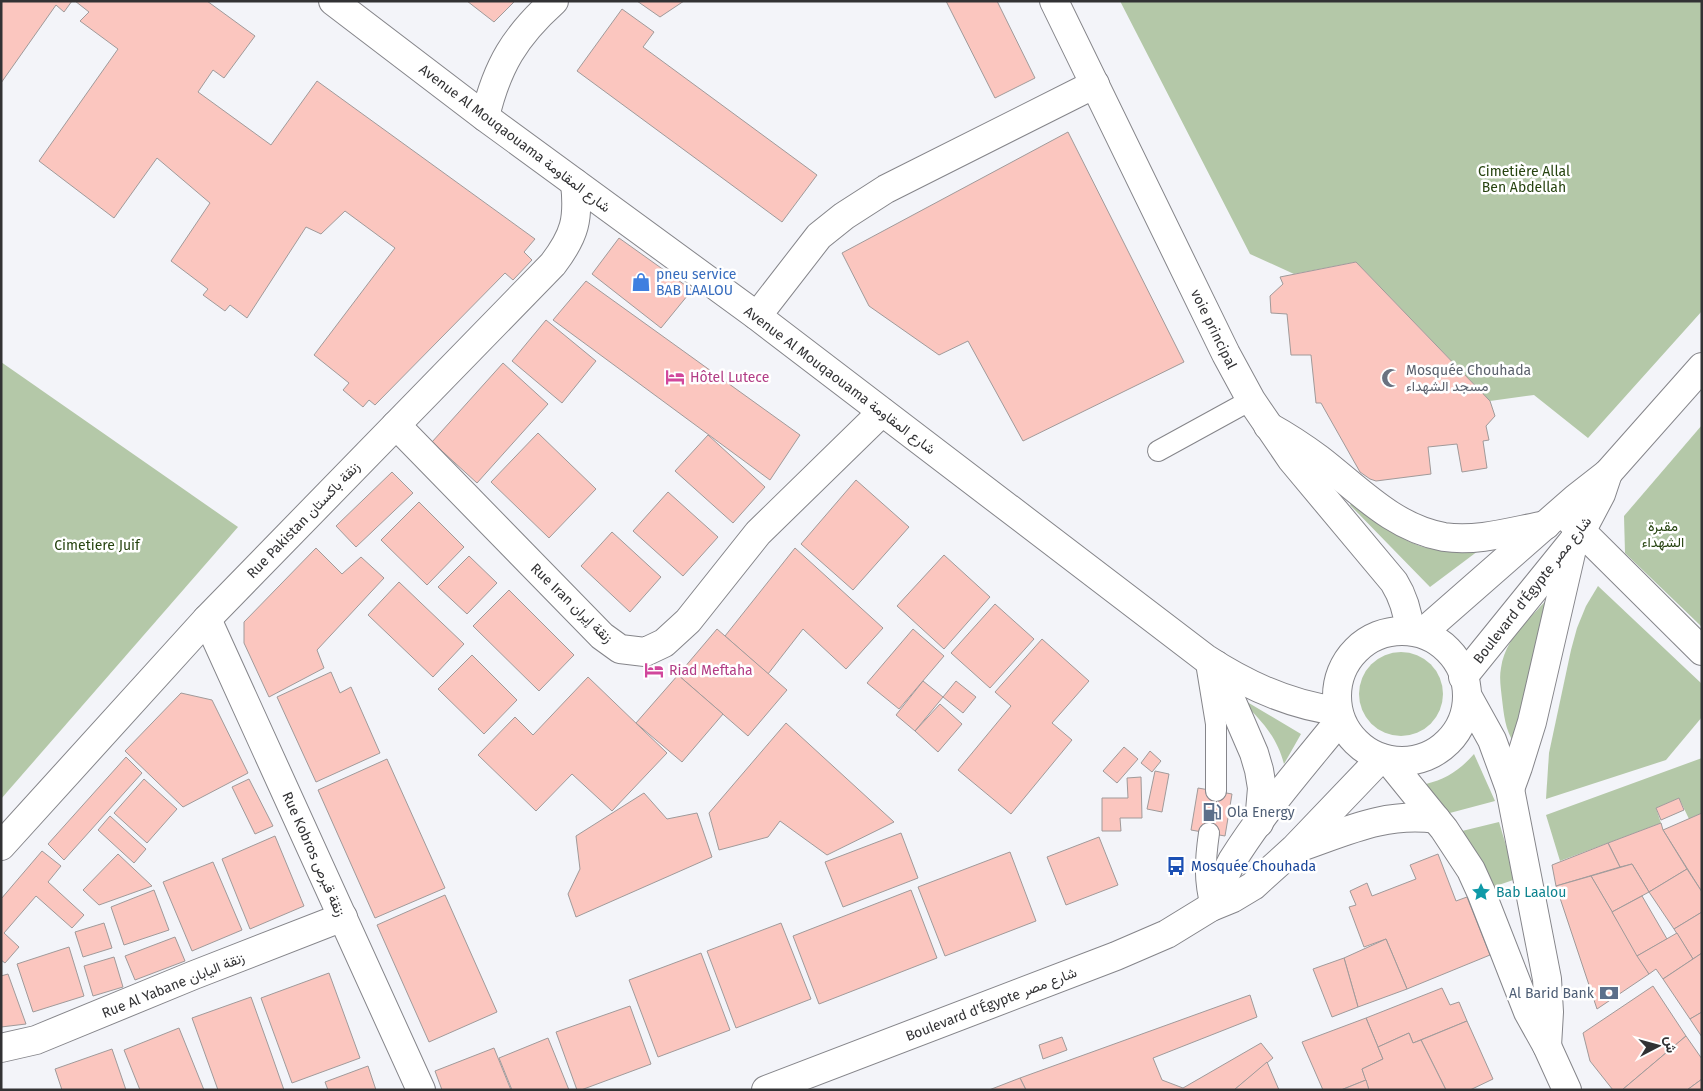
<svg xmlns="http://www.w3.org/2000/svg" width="1703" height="1091" font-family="'Fira Sans',Vazirmatn,sans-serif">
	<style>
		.green { fill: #b4c8a8 }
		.building { fill: #fbc6bf; stroke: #a09a9a }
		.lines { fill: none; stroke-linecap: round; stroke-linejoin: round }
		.service-casing { stroke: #85858a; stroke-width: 22 }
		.minor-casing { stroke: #85858a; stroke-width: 30 }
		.tertiary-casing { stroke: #85858a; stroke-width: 30 }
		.primary-casing { stroke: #85858a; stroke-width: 30 }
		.service { stroke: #fff; stroke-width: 20 }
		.minor { stroke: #fff; stroke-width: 28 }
		.tertiary { stroke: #fff; stroke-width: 28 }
		.primary { stroke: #fff; stroke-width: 28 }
		.labels { text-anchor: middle; stroke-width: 5; stroke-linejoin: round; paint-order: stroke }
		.street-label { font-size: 14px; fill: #323234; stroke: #fff }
		.park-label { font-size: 14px; fill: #26430f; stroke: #fff }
		.shop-label { font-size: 14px; fill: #366cbe; stroke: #fff; text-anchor: start }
		.worship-label { font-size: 14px; fill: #5b616d; stroke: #fff; text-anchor: start }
		.hotel-label { font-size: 14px; fill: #b23c85; stroke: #fff; text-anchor: start }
		.service-label { font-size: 14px; fill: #4e5e75; stroke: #fff; text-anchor: start }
		.transit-label { font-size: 14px; fill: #164399; stroke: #fff; text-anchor: start }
		.culture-label { font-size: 14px; fill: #0d838f; stroke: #fff; text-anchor: start }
	</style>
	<rect width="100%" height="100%" fill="#f3f4f9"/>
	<g class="green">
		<path d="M1120 1H1702V311L1588 438 1534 395 1490 401 1356 262 1294 274 1250 254Z"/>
		<path d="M1 362 238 527 1 799Z"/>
		<path d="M1702 425V627L1625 553 1624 516Z"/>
		<path d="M1354 500C1376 518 1399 542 1428 548 1445 551 1464 549 1482 548L1430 587 1350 505Z"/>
		<path d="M1598 586 1702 684V717L1666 760 1546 799 1549 753 1571 650 1577 628 1586 606Z"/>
		<path d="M1550 596 1514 743C1505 729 1504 715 1502 699 1501 689 1499 678 1501 668 1505 638 1531 618 1550 596Z"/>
		<circle cx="1401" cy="694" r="42"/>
		<path d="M1237 696 1301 734 1284 764C1276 733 1258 718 1237 696Z"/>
		<path d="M1474 754 1495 801 1446 814 1426 784C1446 779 1460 770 1474 754Z"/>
		<path d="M1702 758V813L1689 819 1679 798 1656 808 1661 823 1560 861 1546 815Z"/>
		<path d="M1499 822 1516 879 1493 887 1462 831Z"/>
	</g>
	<g class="building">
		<path d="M1 1H72L64 12 56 5 1 83Z"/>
		<path d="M75 1H207L255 36 224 78 213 70 198 92 271 145 317 81 535 239 524 252 532 260 513 280 505 273 375 405 369 400 363 407 343 390 349 383 314 355 395 248 345 211 321 234 306 227 247 318 230 305 225 311 203 295 208 289 171 261 210 203 157 158 114 218 39 161 118 49 80 21 89 12Z"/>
		<path d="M467 1H515L494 22Z"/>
		<path d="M637 1H684L660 17Z"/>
		<path d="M946 1H997L1035 78 995 98Z"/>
		<path d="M622 9 654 32 643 47 817 175 782 222 577 71Z"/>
		<path d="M1068 132 1184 362 1023 441 968 341 939 355 869 306 842 253Z"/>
		<path d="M619 238 692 290 661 328 592 274Z"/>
		<path d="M1356 262 1490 401 1495 416 1486 426 1489 440 1483 441 1487 468 1462 472 1457 444 1428 447 1431 474 1376 481 1370 479 1360 472 1321 403H1316L1311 355H1291L1287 314 1271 313 1270 296 1283 284 1280 277Z"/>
		<path d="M586 281 800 435 770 480 553 320Z"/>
		<path d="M546 320 596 361 562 403 512 361Z"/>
		<path d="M503 363 548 404 477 483 432 442Z"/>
		<path d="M538 433 596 489 549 538 491 482Z"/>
		<path d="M708 435 765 487 733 523 675 471Z"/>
		<path d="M392 472 413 493 356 547 336 526Z"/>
		<path d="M856 480 909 527 853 590 801 544Z"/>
		<path d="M668 492 718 537 683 576 633 531Z"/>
		<path d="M419 502 464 547 427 585 381 540Z"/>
		<path d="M612 532 661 577 630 612 581 566Z"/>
		<path d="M316 548 342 574 361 557 384 578 317 650 324 668 269 697 244 643V622Z"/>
		<path d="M795 548 883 628 846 669 803 629 768 674 725 636Z"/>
		<path d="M944 555 990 597 944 649 897 606Z"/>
		<path d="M469 556 497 583 467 614 438 587Z"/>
		<path d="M399 582 464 644 433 677 368 615Z"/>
		<path d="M509 590 574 655 539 691 473 626Z"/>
		<path d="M995 604 1034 639 990 688 951 653Z"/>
		<path d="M717 629 787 690 748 736 678 675Z"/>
		<path d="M913 629 944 656 899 709 867 683Z"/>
		<path d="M1042 639 1089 681 1052 723 1072 740 1011 814 958 770 1011 706 995 692Z"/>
		<path d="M472 655 517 700 484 734 438 689Z"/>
		<path d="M331 672 340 693 351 687 380 753 316 782 277 697Z"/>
		<path d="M678 675 723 714 682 762 636 723Z"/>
		<path d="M588 677 667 753 612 811 572 774 536 811 478 755 515 717 533 735Z"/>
		<path d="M923 681 943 697 915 731 896 715Z"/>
		<path d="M956 681 976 697 963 713 943 697Z"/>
		<path d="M181 693 212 700 248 773 183 807 125 751Z"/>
		<path d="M940 704 962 724 938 752 915 731Z"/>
		<path d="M786 723 894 822 827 855 780 821 768 837 719 850 709 813Z"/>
		<path d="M1124 747 1138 759 1117 783 1103 771Z"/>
		<path d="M1150 751 1161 761 1152 772 1141 763Z"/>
		<path d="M126 757 142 773 64 860 48 844Z"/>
		<path d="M387 759 445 888 375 918 318 790Z"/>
		<path d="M1155 771 1169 774 1162 812 1147 809Z"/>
		<path d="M1141 777 1142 818H1120L1121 831H1102V798H1128L1127 778Z"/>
		<path d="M144 779 177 809 147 843 114 813Z"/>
		<path d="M249 779 273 826 255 834 232 787Z"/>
		<path d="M1198 788 1232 794 1225 836 1191 830Z"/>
		<path d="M644 793 667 819 697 813 712 857 576 917 568 894 580 869 576 836Z"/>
		<path d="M1679 798 1684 810 1661 820 1656 808Z"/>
		<path d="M1702 813V892L1663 830Z"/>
		<path d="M110 816 146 849 134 863 98 830Z"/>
		<path d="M1661 823 1663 830 1687 869 1649 892 1632 864 1620 867 1608 843Z"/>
		<path d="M901 833 918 878 843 907 825 862Z"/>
		<path d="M275 836 304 906 250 929 222 859Z"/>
		<path d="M1099 837 1118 885 1066 905 1047 857Z"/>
		<path d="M1608 843 1620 867 1556 886 1552 865Z"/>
		<path d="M42 851 61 866 48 882 84 915 72 928 36 896 4 933 19 947 5 963 1 960V899Z"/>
		<path d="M1010 852 1036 921 945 956 918 887Z"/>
		<path d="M118 854 152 886 99 905 83 890Z"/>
		<path d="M1438 854 1456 901 1467 897 1490 955 1407 989 1386 939 1364 947 1349 907 1356 905 1350 891 1367 883 1372 896 1416 879 1410 865Z"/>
		<path d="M213 862 242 930 192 951 163 882Z"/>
		<path d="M1632 864 1649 892 1612 912 1591 876Z"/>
		<path d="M1687 869 1702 892V912L1674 929 1649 892Z"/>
		<path d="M1591 876 1649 974 1597 1009 1556 886Z"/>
		<path d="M154 890 169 930 124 945 111 907Z"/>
		<path d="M911 890 937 958 819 1004 793 936Z"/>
		<path d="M445 895 497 1012 429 1042 377 925Z"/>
		<path d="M1642 896 1667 939 1637 956 1612 912Z"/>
		<path d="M1702 912V953L1693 959 1674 929Z"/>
		<path d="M104 923 112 948 83 957 75 932Z"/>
		<path d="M781 923 811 999 736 1028 707 951Z"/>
		<path d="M1677 933 1693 959 1663 979 1656 969 1649 974 1637 956Z"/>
		<path d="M175 937 185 961 135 980 125 956Z"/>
		<path d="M1386 939 1407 989 1358 1007 1344 958Z"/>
		<path d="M69 947 84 996 33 1012 17 964Z"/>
		<path d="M701 953 730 1030 658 1057 629 980Z"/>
		<path d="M1702 953V1012L1690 1019 1663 979Z"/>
		<path d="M114 957 123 987 93 996 84 966Z"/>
		<path d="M1344 958 1358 1007 1332 1017 1313 969Z"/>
		<path d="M329 973 360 1058 292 1083 261 998Z"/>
		<path d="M8 974 26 1024 1 1027V976Z"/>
		<path d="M1653 986 1686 1036 1622 1090H1613L1590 1061 1583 1033Z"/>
		<path d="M1442 988 1450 1005 1459 1002 1467 1021 1413 1043 1409 1033 1378 1047 1366 1018Z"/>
		<path d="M1250 995 1257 1017 1153 1058 1162 1080 1183 1088 1261 1043 1273 1058 1234 1090H1026L1020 1078Z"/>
		<path d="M251 997 271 1053 284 1090H218L192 1018Z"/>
		<path d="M630 1006 651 1064 581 1090H577L556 1032Z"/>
		<path d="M1702 1012V1037L1690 1019Z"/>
		<path d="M1366 1018 1383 1059 1362 1069 1366 1080 1341 1090H1323L1302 1042Z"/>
		<path d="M1467 1021 1493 1079 1470 1090H1446L1421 1040Z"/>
		<path d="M179 1028 204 1090H140L124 1050Z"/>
		<path d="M1409 1033 1413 1043 1421 1040 1446 1090H1369L1362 1069 1383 1059 1378 1047Z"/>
		<path d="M1686 1036 1702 1059V1079L1687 1090H1622Z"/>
		<path d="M1062 1037 1067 1050 1043 1059 1039 1045Z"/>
		<path d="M548 1038 569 1090H512L499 1058Z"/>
		<path d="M494 1048 511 1090H442L435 1071Z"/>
		<path d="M112 1049 126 1090H62L55 1069Z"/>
		<path d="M1267 1062 1279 1090H1234Z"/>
		<path d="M368 1066 376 1090H328L325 1082Z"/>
		<path d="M1020 1078 1026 1090H989Z"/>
		<path d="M1702 1079V1090H1687Z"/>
		<path d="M1366 1080 1369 1090H1341Z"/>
	</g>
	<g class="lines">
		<g class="service-casing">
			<g id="service">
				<path d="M1158 451 1251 400"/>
				<path d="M1206 663 1216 724V791"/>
				<path d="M1209 833C1205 861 1204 880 1211 907"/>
			</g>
		</g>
		<g class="minor-casing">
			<g id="minor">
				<path d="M485 117C497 66 515 36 554 1"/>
				<path d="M757 316 819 236 844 216 886 189 1095 84"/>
				<path d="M396 425 602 636 620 649 645 652 664 643 688 621 758 533 882 412"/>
				<path d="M1562 512 1702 651"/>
				<path d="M207 619 421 1090"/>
				<path d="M1 846 207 619 553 264C575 235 579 219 575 183"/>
				<path d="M1 1048 36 1040 194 975 343 917"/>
			</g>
		</g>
		<g class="tertiary-casing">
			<g id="tertiary">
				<path d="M333 1 485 117 757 316 1205 658C1246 685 1289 705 1338 711"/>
				<path d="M1054 1 1226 354 1251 400 1292 460 1394 582C1404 598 1408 613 1410 631"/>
				<path d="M1467 695 1492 740 1510 789 1547 979 1549 1012 1547 1046"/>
				<path d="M1388 760 1444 829 1471 870 1481 892 1528 1012 1547 1046 1567 1090"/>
			</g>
		</g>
		<g class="primary-casing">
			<g id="primary">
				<path d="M1268 426C1286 436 1303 447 1319 459 1358 489 1393 528 1444 537 1478 542 1513 531 1546 525"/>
				<circle cx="1402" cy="696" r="65"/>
				<path d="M1422 633 1576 498 1608 473 1702 367"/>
				<path d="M1216 665 1254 753 1259 770 1262 788 1259 823"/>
				<path d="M1463 677 1582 530 1601 494 1608 473"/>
				<path d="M1510 789 1518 767 1532 722 1574 540"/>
				<path d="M1298 848C1345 832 1384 812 1436 819"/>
				<path d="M1211 907C1218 892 1224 876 1232 861 1263 811 1303 766 1340 720"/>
				<path d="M766 1090 1116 956 1167 934 1211 907 1233 898 1253 886 1294 849 1381 758"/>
			</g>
		</g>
		<use href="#service" class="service"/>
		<use href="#minor" class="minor"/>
		<use href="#tertiary" class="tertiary"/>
		<use href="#primary" class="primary"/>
	</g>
	<defs>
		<g id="shop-bare" transform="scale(1.5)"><path d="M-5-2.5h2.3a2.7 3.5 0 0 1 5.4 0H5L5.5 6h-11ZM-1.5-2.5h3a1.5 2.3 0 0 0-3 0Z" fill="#3f7fe0" stroke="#fff" stroke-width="2.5" paint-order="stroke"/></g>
		<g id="hotel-bare" transform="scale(1.5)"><path d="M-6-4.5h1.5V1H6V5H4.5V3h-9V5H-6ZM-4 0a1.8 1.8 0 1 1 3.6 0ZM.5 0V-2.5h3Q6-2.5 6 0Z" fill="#d1479c" stroke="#fff" stroke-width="2.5" paint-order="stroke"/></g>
		<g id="mosque-bare" transform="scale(1.5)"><path d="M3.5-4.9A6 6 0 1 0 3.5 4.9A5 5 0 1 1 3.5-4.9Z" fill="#6b7280" stroke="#fff" stroke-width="2.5" paint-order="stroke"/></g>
		<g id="fuel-bare" transform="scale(1.5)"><path d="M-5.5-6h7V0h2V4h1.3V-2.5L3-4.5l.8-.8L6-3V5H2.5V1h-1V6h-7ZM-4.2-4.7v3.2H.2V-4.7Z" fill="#5c6f8a" stroke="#fff" stroke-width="2.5" paint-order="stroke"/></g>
		<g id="bus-bare" transform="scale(1.5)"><path d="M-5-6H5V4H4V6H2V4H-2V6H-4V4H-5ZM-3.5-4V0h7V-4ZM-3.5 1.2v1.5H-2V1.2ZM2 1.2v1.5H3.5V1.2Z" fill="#1a4fb4" stroke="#fff" stroke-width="2.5" paint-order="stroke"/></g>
		<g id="sight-bare" transform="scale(1.5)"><path d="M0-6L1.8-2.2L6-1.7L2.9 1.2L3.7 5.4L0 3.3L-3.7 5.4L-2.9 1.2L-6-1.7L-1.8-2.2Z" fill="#0f9aa8" stroke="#fff" stroke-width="2.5" paint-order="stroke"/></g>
		<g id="bank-bare" transform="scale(1.5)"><path d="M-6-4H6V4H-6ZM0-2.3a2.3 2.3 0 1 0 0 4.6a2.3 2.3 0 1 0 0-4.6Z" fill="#5c6f8a" stroke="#fff" stroke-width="2.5" paint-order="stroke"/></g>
	</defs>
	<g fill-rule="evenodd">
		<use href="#shop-bare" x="641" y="282"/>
		<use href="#hotel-bare" x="675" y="377"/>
		<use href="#mosque-bare" x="1391" y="378"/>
		<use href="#hotel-bare" x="654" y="670"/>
		<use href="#fuel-bare" x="1212" y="812"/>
		<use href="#bus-bare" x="1176" y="866"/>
		<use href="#sight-bare" x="1481" y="892"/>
		<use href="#bank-bare" x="1609" y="993"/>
	</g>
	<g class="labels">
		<g class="street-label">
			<text transform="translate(515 138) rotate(37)" y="5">Avenue Al Mouqaouama شارع المقاومة</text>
			<text transform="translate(1214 329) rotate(64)" y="5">voie principal</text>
			<text transform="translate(840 380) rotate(37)" y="5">Avenue Al Mouqaouama شارع المقاومة</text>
			<text transform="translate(303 520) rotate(-46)" y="5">Rue Pakistan زنقة باكستان</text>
			<text transform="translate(1532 590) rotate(-52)" y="5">Boulevard d'Égypte شارع مصر</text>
			<text transform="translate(572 603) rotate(44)" y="5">Rue Iran زنقة إيران</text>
			<text transform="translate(314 854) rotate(66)" y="5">Rue Kobros زنقة قبرص</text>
			<text transform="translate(173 985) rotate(-22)" y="5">Rue Al Yabane زنقة اليابان</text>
			<text transform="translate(991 1004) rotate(-21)" y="5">Boulevard d'Égypte شارع مصر</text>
		</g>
		<g class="park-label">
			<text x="1524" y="176">Cimetière Allal<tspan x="1524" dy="16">Ben Abdellah</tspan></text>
			<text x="1663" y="531">مقبرة<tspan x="1663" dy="16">الشهداء</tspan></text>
			<text x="97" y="550">Cimetiere Juif</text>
		</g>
		<g class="shop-label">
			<text x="656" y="279">pneu service<tspan x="656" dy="16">BAB LAALOU</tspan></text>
		</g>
		<g class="worship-label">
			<text x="1406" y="375">Mosquée Chouhada<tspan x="1406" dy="16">مسجد الشهداء</tspan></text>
		</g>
		<g class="hotel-label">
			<text x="690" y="382">Hôtel Lutece</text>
			<text x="669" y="675">Riad Meftaha</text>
		</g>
		<g class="service-label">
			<text x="1227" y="817">Ola Energy</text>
			<text x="1594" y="998" text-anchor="end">Al Barid Bank</text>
		</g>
		<g class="transit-label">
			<text x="1191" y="871">Mosquée Chouhada</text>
		</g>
		<g class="culture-label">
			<text x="1496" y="897">Bab Laalou</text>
		</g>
	</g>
	<rect width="1703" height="1091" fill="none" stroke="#323234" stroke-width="5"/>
	<g transform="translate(1658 1046) rotate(84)" stroke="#ffffff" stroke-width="4" paint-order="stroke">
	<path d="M0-4L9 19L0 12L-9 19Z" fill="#323234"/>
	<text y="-8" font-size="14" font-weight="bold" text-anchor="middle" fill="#323234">ش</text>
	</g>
</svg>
